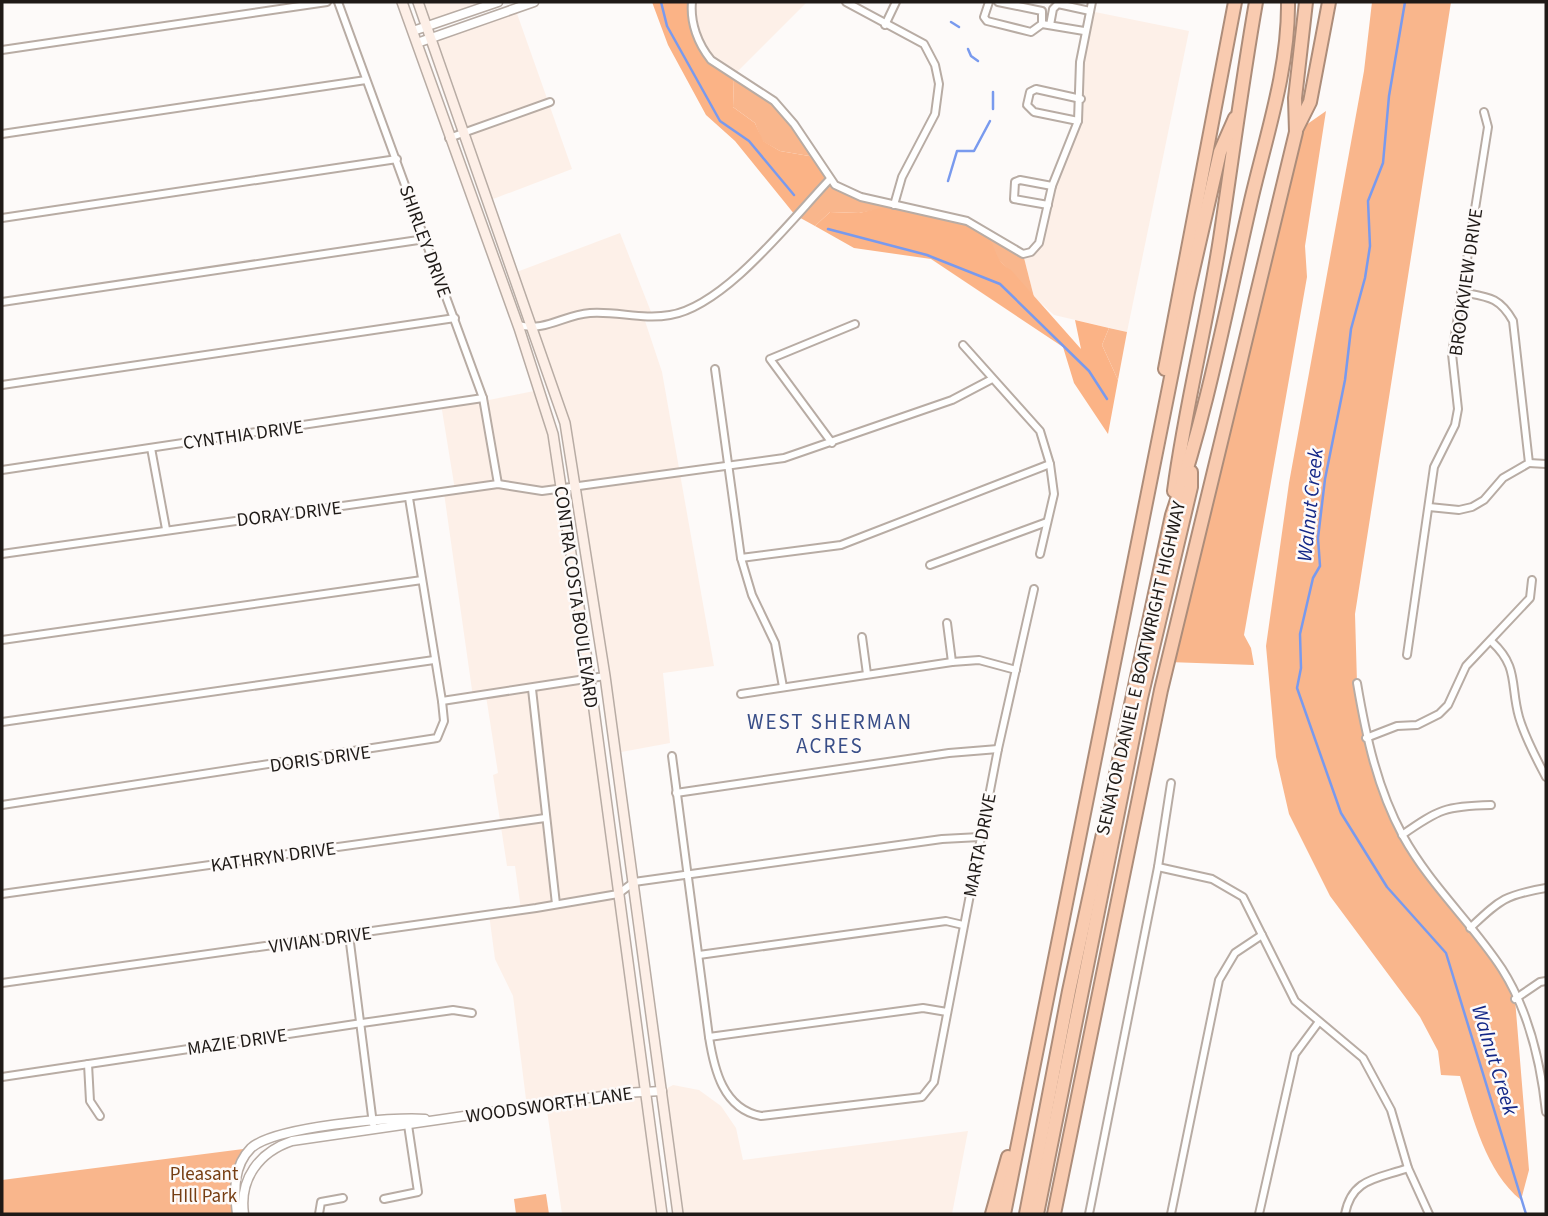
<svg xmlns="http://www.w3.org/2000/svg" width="1548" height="1216" font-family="'Source Sans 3',sans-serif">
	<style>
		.built { fill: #fdf0e8 }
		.green { fill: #f9b68c }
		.forest { fill: #fbb386 }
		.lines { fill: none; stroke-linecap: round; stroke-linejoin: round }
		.stream { stroke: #799aee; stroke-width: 2.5 }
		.minor-casing { stroke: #b8aca4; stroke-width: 10 }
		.tertiary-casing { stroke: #b8aca4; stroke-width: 11 }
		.secondary-casing { stroke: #b8aca4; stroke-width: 12 }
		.motorway-casing { stroke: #ad8d7a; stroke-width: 16 }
		.minor { stroke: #fff; stroke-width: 6 }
		.tertiary { stroke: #fff; stroke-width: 8 }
		.secondary { stroke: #fdefe7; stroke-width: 9 }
		.motorway { stroke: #f9cbb0; stroke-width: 12 }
		.labels { text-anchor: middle; stroke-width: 5; stroke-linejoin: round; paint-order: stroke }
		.street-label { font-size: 19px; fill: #1f1a17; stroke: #fdfaf9 }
		.park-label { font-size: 19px; fill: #763e13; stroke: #fdfaf9 }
		.water-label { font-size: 21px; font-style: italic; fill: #132787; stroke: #fdfaf9 }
		.neighbourhood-label { font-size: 21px; letter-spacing: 2px; fill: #394e88; stroke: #fdfaf9 }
	</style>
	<rect width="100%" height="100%" fill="#fdfaf9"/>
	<g class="built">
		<path d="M418 2H495L427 26Z"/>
		<path d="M692 2H807L734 75 711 60 698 39Z"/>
		<path d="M515 8 572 169 488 201 431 38Z"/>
		<path d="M1090 11 1189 31 1127 332 1054 315 1034 297 1023 254 1039 243 1052 186 1078 121 1079 76Z"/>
		<path d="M620 233 653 317 644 318 662 372 714 666 663 673 670 743 616 753 565 423 514 273Z"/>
		<path d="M539 390 552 429 662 1214H562L546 1104 527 1107 513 996 495 959 489 914 521 910 515 866H507L493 775 498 773 486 696 473 697 444 493 455 490 441 404 484 401Z"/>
		<path d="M673 1085 699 1090 721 1106 736 1128 743 1160 968 1131 952 1214H678L662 1091Z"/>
	</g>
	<g class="green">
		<path d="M1372 2H1451L1355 614 1357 683 1366 738 1402 835 1503 971 1515 999 1529 1170 1521 1200C1486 1172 1473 1118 1460 1076L1441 1075 1438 1051 1420 1017 1330 896 1289 814 1276 757 1266 646 1289 483 1364 71Z"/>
		<path d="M734 75 774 101 815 157 780 151 762 141 755 123 733 107Z"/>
		<path d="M1326 111 1305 246 1307 277 1244 635 1251 648 1254 665 1168 662 1296 132Z"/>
		<path d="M830 179 861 197 899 206 859 213 830 212 815 226 795 215Z"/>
		<path d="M987 234 1023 254 1034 297 994 255Z"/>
		<path d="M1109 328 1127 332 1118 380 1102 345Z"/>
		<path d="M251 1148 240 1166 237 1214H2V1180Z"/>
		<path d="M546 1194 549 1214H516L514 1199Z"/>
	</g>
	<g class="forest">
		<path d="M652 2H692L705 53 734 75 733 107 755 123 763 141 780 151 815 157 830 179 795 215 735 141 706 115 668 45Z"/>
		<path d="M894 205C916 210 975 216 987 235 997 248 994 261 1011 270L1081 349 1075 320 1109 328 1102 345 1118 380 1108 434 1074 383 1063 347 931 259 854 248 815 226 830 212 859 213Z"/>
	</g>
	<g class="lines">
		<g class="stream">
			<path d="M661 2 667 26 720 121 749 141 794 195"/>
			<path d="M1405 2 1389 96 1383 163 1368 201 1370 246 1365 278 1351 329 1345 380 1325 479 1318 538 1320 566 1313 578 1300 634 1301 668 1297 688 1341 813 1387 887 1446 953 1526 1214"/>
			<path d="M951 22 959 27"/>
			<path d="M968 49 971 56 978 61"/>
			<path d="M993 92V109"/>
			<path d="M948 181 957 151H974L990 121"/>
			<path d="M828 229 927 255 1000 284 1089 371 1107 399"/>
		</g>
		<g class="minor-casing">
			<g id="minor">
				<path d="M338 2 483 398 498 484"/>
				<path d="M692 2C690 23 698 44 711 60L774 101 794 124 835 185 861 197 967 221 1023 254 1031 252 1039 243 1052 186 1078 121 1080 62 1092 2"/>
				<path d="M846 2 924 44 935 65 939 84 935 114 902 177 894 205"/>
				<path d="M989 2 984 17 987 21 1031 32 1042 24 1084 31"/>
				<path d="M998 2 1042 11V24"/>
				<path d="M885 25 896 2"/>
				<path d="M1050 25 1053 9 1058 4 1090 11"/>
				<path d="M2 50 327 2"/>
				<path d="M1078 121 1034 112 1027 105 1030 92 1036 89 1081 99"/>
				<path d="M2 134 366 80"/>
				<path d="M449 138 550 102"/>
				<path d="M1048 205 1014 199 1015 182 1020 180 1052 186"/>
				<path d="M2 218 397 159"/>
				<path d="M2 302 425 239"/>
				<path d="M518 325C546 332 563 315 590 313 617 311 643 320 670 315 725 306 791 220 830 179"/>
				<path d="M963 345 1040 431 1050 464 1054 494 1040 554"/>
				<path d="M715 369 741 558 752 595 775 643 783 687"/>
				<path d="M2 385 455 318"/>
				<path d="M832 443 770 359 855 324"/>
				<path d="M151 448 166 529"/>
				<path d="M1529 463 1546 464"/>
				<path d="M2 470 483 398"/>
				<path d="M1429 507 1459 510 1472 507 1484 500 1503 478 1529 463 1513 321C1499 296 1487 297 1461 292"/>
				<path d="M2 554 498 484 542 491 784 458 952 400 992 379"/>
				<path d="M741 558 841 545 1050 464"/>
				<path d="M930 565 1047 522"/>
				<path d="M947 623 952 662"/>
				<path d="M862 637 867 674"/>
				<path d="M2 640 422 580"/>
				<path d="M1492 642C1519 667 1510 685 1519 717 1525 738 1536 758 1546 777"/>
				<path d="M1407 655 1434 467 1455 425 1458 409 1452 354 1488 127 1484 112"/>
				<path d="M1357 683C1366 736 1377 788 1403 836 1430 885 1472 923 1502 969 1528 1010 1541 1064 1546 1112"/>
				<path d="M532 689 556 904"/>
				<path d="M741 694 952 662 979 660 1016 670"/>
				<path d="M442 701 605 676"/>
				<path d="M2 722 434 660"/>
				<path d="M1366 738 1397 726 1417 725 1439 714 1448 705 1466 666 1530 598 1532 580"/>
				<path d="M672 756 709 1037C714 1069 723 1109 761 1116L922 1097 934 1082 998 749 1034 589"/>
				<path d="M676 793 949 753 998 749"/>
				<path d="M2 805 437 738 444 721 442 701 409 498"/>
				<path d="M1402 835C1439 809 1446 806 1491 805"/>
				<path d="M1158 867 1212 879 1243 897 1295 1001 1363 1058 1391 1110 1408 1168 1429 1214"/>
				<path d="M2 894 545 818"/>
				<path d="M1470 928C1500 900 1504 895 1546 888"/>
				<path d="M349 935 373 1124"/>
				<path d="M699 955 946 921 963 925"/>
				<path d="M2 983 536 908 618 894 634 882 942 839 980 837"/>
				<path d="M1515 999 1540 982 1546 981"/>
				<path d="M709 1037 923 1008 947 1012"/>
				<path d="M88 1064 90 1101 100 1116"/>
				<path d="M2 1077 362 1023 453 1010 472 1013"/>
				<path d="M384 1199 418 1192 408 1125"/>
				<path d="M319 1214 321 1202 343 1198"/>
				<path d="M1089 1214 1158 867 1171 783"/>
				<path d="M1171 1214 1219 980 1235 953 1262 935"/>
				<path d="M1259 1214 1295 1054 1318 1023"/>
				<path d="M1345 1214C1352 1178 1377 1179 1408 1168"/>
			</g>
		</g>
		<g class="tertiary-casing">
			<g id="tertiary">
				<path d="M413 31 498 2"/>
				<path d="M417 43 534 2"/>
				<path d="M237 1214C234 1191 233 1166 251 1148 274 1127 393 1116 425 1119"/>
				<path d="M244 1214C239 1179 259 1152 292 1141L623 1093 662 1091"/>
			</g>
		</g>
		<g class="secondary-casing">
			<g id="secondary">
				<path d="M402 2 519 328 553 434 590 680 662 1214"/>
				<path d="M418 2 565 423 605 676 678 1214"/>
			</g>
		</g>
		<g class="motorway-casing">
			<g id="motorway">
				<path d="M1297 128 1310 102 1329 2"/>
				<path d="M1165 369 1235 2"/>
				<path d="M1174 491C1185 406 1207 324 1220 239 1232 160 1242 81 1256 2"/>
				<path d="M992 1214 1008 1157"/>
				<path d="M1004 1214 1188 292 1220 152 1235 118"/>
				<path d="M1026 1214 1069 991 1172 515C1207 414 1226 309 1250 205 1265 139 1289 70 1288 2"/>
				<path d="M1037 1214 1141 698 1191 487V472"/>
				<path d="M1054 1214 1161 690 1296 132 1295 98 1306 2"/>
			</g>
		</g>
		<use href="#minor" class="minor"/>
		<use href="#tertiary" class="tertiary"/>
		<use href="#secondary" class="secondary"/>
		<use href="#motorway" class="motorway"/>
	</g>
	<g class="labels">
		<g class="street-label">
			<text transform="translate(426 241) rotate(70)" y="7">SHIRLEY DRIVE</text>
			<text transform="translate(1465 282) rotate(-82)" y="7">BROOKVIEW DRIVE</text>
			<text transform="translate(243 434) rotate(-8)" y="7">CYNTHIA DRIVE</text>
			<text transform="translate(289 513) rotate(-7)" y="7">DORAY DRIVE</text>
			<text transform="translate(577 597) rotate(82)" y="7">CONTRA COSTA BOULEVARD</text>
			<text transform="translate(1140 668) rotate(-77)" y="7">SENATOR DANIEL E BOATWRIGHT HIGHWAY</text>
			<text transform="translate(320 758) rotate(-8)" y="7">DORIS DRIVE</text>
			<text transform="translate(979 845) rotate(-79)" y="7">MARTA DRIVE</text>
			<text transform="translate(273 856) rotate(-8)" y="7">KATHRYN DRIVE</text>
			<text transform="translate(320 939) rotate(-8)" y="7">VIVIAN DRIVE</text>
			<text transform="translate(237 1041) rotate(-8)" y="7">MAZIE DRIVE</text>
			<text transform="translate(549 1104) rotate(-8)" y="7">WOODSWORTH LANE</text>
		</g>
		<g class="park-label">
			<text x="204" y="1180">Pleasant<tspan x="204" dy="22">HIll Park</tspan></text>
		</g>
		<g class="water-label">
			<text transform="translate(1310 505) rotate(-84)" y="7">Walnut Creek</text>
			<text transform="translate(1495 1060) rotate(73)" y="7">Walnut Creek</text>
		</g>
		<g class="neighbourhood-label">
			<text x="830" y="729">WEST SHERMAN<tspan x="830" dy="24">ACRES</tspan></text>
		</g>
	</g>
	<rect width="1548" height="1216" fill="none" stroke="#1f1a17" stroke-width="7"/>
</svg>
